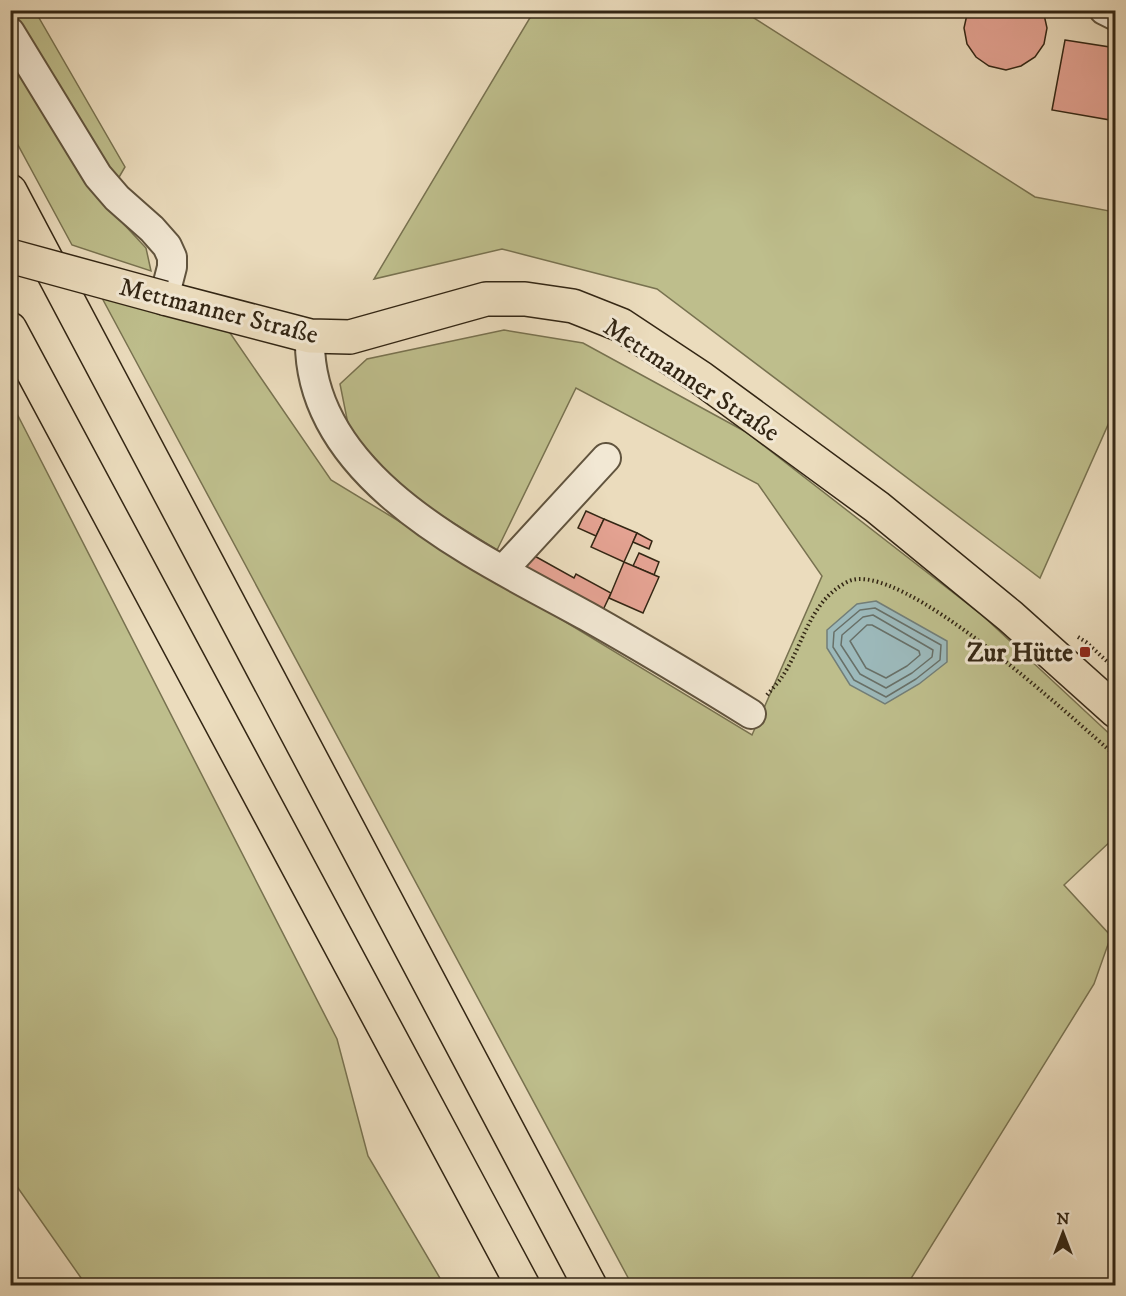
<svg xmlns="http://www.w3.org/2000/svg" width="1126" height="1296" font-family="'IM FELL DW Pica',serif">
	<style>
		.green { fill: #bebe8c; stroke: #787250; stroke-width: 1.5 }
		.water { fill: #9cb9bb; stroke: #727e78; stroke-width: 1.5 }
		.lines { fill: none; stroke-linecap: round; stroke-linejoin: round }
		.shore { stroke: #687068; stroke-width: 1.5 }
		.building { fill: #e5a393; stroke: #332614; stroke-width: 1.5 }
		.minor-casing { stroke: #61543e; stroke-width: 32 }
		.major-casing { stroke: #332614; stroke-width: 36 }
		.highway-casing { stroke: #332614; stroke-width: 36 }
		.path { stroke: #332614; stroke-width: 4; stroke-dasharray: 1.5 3; stroke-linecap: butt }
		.minor { stroke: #f2e8d4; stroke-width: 28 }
		.major { stroke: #ebdcbd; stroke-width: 33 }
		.highway { stroke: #ebdcbd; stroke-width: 33 }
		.major-bridge-casing { stroke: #332614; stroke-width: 36; stroke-linecap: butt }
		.major-bridge { stroke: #ebdcbd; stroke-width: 33 }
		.poi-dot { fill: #8f2418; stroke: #f2e8d4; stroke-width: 2 }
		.labels { text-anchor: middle; stroke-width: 6; stroke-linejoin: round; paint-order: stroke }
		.street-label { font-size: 26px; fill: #332614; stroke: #f2e8d4 }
		.poi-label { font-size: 26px; font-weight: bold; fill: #332614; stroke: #f2e8d4; text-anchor: end }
	</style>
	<rect width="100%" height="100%" fill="#ebdcbd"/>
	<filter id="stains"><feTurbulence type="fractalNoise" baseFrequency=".00333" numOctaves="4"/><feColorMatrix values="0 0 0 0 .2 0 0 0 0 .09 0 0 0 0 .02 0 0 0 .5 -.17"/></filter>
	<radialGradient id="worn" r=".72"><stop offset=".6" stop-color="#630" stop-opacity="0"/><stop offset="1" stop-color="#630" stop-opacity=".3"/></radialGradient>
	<g class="green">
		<path d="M10 11H35L125 167 104 203 146 248 151 271 72 245 11 132Z"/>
		<path d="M534 11H743L1035 197 1115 212V409L1040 578 657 289 502 249 374 279Z"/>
		<path d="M102 298 228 330 331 480 752 735 822 576 758 484 576 388 497 550 407 494 349 429 340 384 367 359 504 330 583 343 746 432 982 615 1115 739V837L1064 885 1111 936 1094 984 907 1285H632Z"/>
		<path d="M11 402 337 1039 368 1156 444 1285H86L11 1178Z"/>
	</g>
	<path class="water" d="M876 601 947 641V662L919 684 885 704 850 685 827 648V630L857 604Z"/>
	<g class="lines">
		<g class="shore">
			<path d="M875 608 941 645 940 660 916 679 886 697 854 680 833 647 834 632 860 610Z"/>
			<path d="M873 615 933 650 932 657 912 673 886 688 860 674 841 645 842 635 863 617Z"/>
			<path d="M867 625H872L919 651 920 655 907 666 886 678 866 668 850 641Z"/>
		</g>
	</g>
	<g class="building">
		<path d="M968 10H1043L1047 28 1044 44 1035 57 1021 66 1006 70 989 66 976 57 967 44 964 28Z"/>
		<path d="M1065 40 1116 48V121L1052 110Z"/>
		<path d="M586 511 604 519 596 536 578 528Z"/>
		<path d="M604 519 637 533 624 562 591 547Z"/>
		<path d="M637 533 652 541 649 549 633 542Z"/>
		<path d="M639 553 659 562 654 575 633 566Z"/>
		<path d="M531 554 574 578 576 574 611 593 603 610 524 567Z"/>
		<path d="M624 562 659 577 643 613 609 598Z"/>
	</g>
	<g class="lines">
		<g class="minor-casing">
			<g id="minor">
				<path d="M1104 10 1116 16"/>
				<path d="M10 32 98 176 117 198 152 229 167 246 172 257V267L164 298"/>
				<path d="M310 336C305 481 484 559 590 618 645 649 698 681 751 714"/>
				<path d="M503 570 606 458"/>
			</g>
		</g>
		<g class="major-casing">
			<path id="major" d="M164 298 310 336 350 337 486 299H525L573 306 621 325 701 378 877 507 1010 616 1116 711"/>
		</g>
		<g class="highway-casing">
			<g id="highway">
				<path d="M10 191 590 1286"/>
				<path d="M10 329 523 1286"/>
			</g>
		</g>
		<g class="path">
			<path d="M1078 637 1086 642 1111 665"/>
			<path d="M767 695C772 689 778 683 782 677 804 644 809 602 847 582 898 555 1075 721 1116 756"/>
		</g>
		<use href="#minor" class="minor"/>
		<use href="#major" class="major"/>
		<use href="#highway" class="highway"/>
		<g class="major-bridge-casing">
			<path id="major-bridge" d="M10 256 164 298"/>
		</g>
		<use href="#major-bridge" class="major-bridge"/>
	</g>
	<rect class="poi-dot" x="1079" y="646" width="12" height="12" rx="3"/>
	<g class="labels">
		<g class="street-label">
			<text transform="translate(219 310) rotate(14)" y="9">Mettmanner Straße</text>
			<text transform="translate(692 379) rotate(33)" y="9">Mettmanner Straße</text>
		</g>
		<g class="poi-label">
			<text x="1073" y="661">Zur Hütte</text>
		</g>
	</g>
	<rect width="1126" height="1296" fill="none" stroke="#ebdcbd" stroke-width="36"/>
	<rect x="12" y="12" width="1102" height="1272" fill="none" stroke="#332614" stroke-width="3"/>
	<rect x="18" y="18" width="1090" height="1260" fill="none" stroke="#332614" stroke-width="1.5"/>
	<g transform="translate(1063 1233)" stroke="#f2e8d4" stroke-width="4.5" paint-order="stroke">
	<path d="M0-4.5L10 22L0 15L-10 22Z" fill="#332614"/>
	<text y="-9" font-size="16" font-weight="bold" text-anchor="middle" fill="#332614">N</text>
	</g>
	<rect width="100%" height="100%" filter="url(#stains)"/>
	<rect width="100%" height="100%" fill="url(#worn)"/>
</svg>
